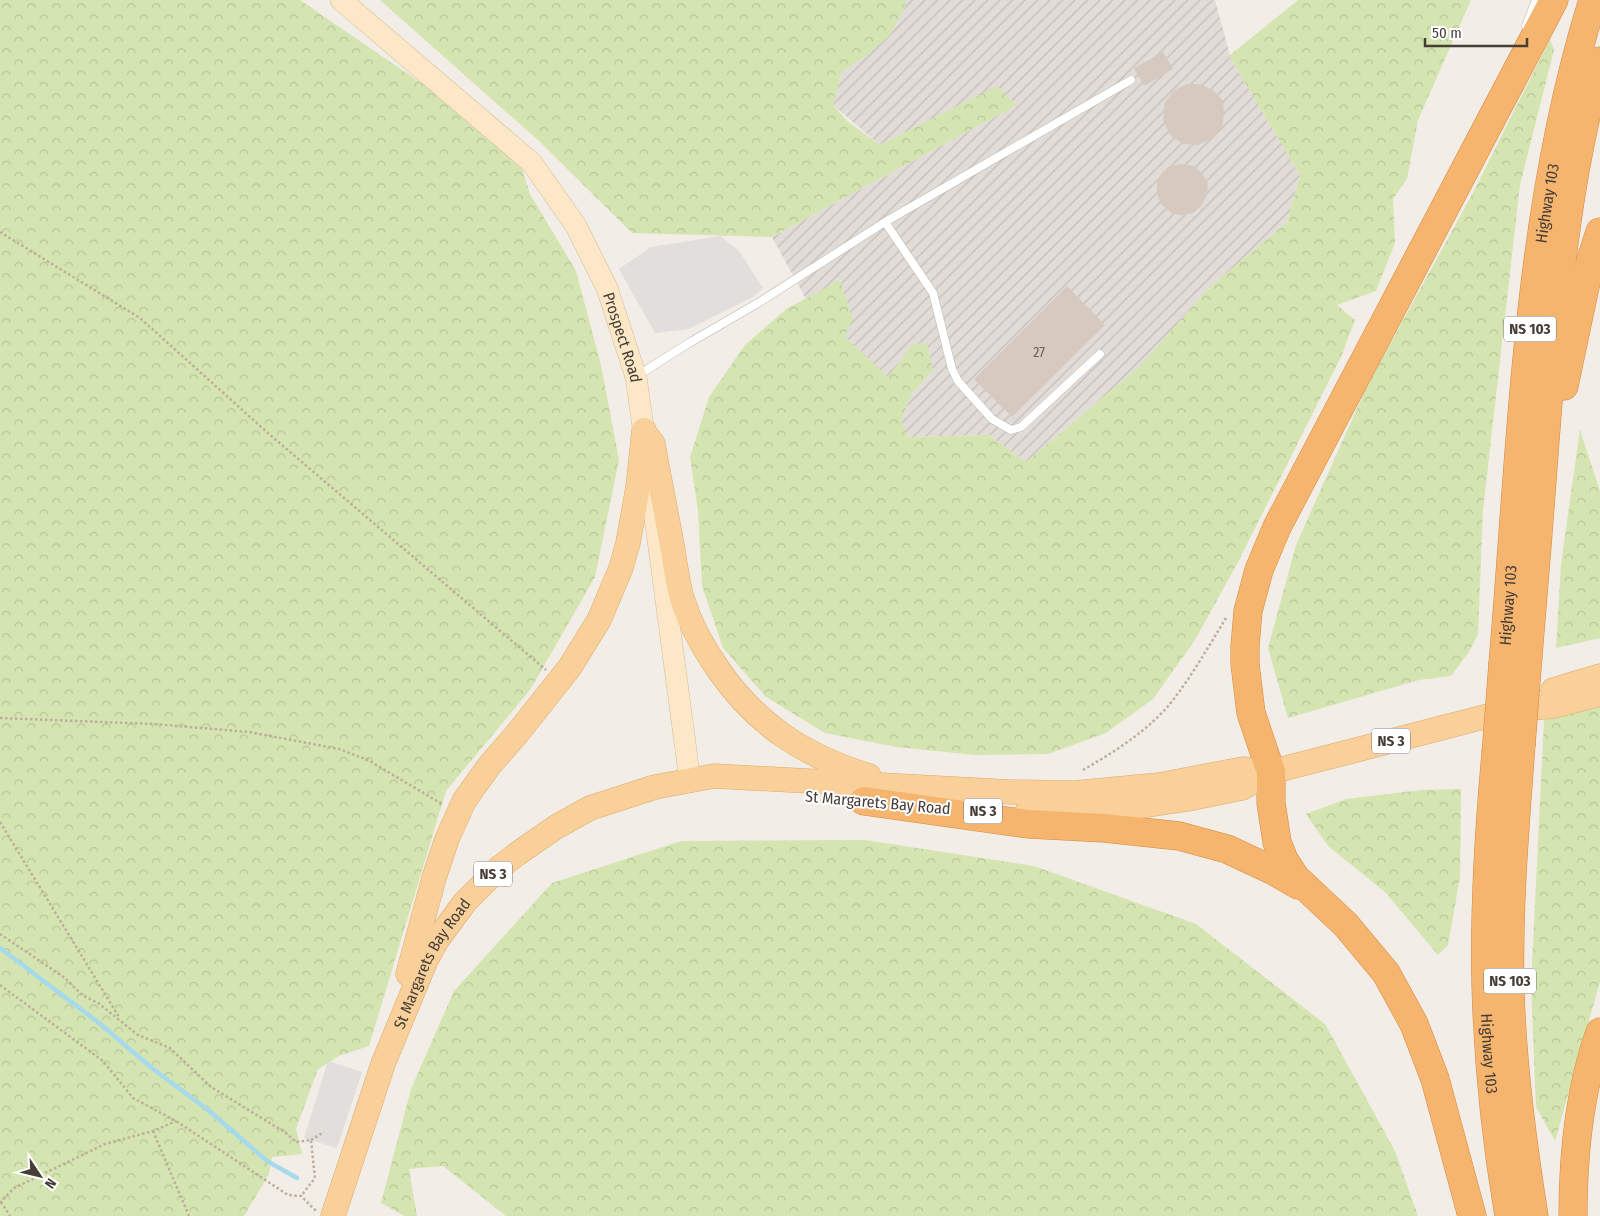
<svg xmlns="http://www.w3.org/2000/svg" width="1600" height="1216" font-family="'Fira Sans Condensed',sans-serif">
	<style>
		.industrial { fill: url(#industrial-furrows) }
		.forest { fill: url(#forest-crowns) }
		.parking { fill: #e1dedb }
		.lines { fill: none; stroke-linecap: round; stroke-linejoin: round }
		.stream { stroke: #a6d9ec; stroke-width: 4.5 }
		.building { fill: #d6cac0 }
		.service-casing { stroke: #bdb3aa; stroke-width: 9 }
		.secondary-casing { stroke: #d3bc9b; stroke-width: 22 }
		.primary-casing { stroke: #ddaa6a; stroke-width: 25 }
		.motorway-casing { stroke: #d5883e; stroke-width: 29 }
		.path { stroke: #bead9c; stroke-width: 2.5; stroke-dasharray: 2.5 2.5; stroke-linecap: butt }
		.service { stroke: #fff; stroke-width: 8 }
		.secondary { stroke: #fce7c7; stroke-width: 21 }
		.primary { stroke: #f9d099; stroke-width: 24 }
		.motorway { stroke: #f6b56e; stroke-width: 28 }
		.motorway-bridge-casing { stroke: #d5883e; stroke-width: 29; stroke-linecap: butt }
		.motorway-bridge { stroke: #f6b56e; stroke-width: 28 }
		.labels { text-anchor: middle; stroke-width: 4; stroke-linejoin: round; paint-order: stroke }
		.number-label { font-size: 14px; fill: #696058 }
		.shield { fill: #fff; stroke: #7d7772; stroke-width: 1 }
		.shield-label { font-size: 15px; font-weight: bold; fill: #453d36 }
		.street-label { font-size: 16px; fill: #453d36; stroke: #fff }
	</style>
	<defs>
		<pattern id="industrial-furrows" width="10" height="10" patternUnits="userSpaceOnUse" patternTransform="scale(1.25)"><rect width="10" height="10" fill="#e2dcd8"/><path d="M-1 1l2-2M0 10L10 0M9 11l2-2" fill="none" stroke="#c3beba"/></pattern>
		<pattern id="forest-crowns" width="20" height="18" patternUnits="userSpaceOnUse" patternTransform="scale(1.25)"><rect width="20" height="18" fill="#d5e5b1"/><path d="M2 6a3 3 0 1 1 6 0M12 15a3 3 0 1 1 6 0" fill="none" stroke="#b8c599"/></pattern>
	</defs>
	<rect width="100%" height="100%" fill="#f2ede7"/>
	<path class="industrial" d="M905 0H1215L1231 59 1300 175 1287 222 1208 289 1139 367 1026 462 989 435 909 437 901 421 911 395 933 370 913 344 888 378 845 337 841 280 806 299 772 237 1017 105 997 87 880 145 833 105 842 71 905 7Z"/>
	<g class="forest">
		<path d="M0 0H300L516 148 530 194 576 271 601 365 619 460 595 577 530 690 446 791 369 1046 339 1056 318 1069 296 1129 302 1154 272 1157 269 1174 244 1216H0Z"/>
		<path d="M380 0H905V7L890 35 870 53 842 71 833 105 847 121 880 145 997 86 1017 105 772 237 632 233 540 142Z"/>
		<path d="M1298 0H1471L1418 120 1407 179 1393 199 1395 243 1376 291 1337 305 1355 320 1341 357 1237 564 1195 640 1153 699 1106 733 1048 754 975 755 896 747 825 733 766 697 723 648 702 586 698 511 690 457 709 397 745 345 786 309 840 280 853 319 845 337 888 377 913 344 927 343 933 370 911 395 901 421 909 437 989 435 1026 462 1139 367 1208 289 1287 222 1300 175 1229 56Z"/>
		<path d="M1550 39 1554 50 1520 185 1483 510 1478 634 1469 652 1451 676 1419 680 1288 718 1268 648 1296 545 1367 386 1475 189Z"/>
		<path d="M1580 430 1600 491V638L1556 648 1561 564Z"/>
		<path d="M1600 703V982L1555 1141 1536 1107 1531 984 1544 720Z"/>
		<path d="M1461 789 1460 877 1448 945 1438 955 1385 892 1328 846 1306 814 1346 799 1421 790Z"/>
		<path d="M865 840 1034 866 1196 924 1325 1024 1395 1151 1418 1216H506L443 1166 409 1169 417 1216H405L381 1203 411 1089 454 991 552 883 681 841Z"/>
	</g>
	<g class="parking">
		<path d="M720 236 739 251 763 288 753 297 689 329 655 333 619 269 651 247Z"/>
		<path d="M328 1061 362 1072 337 1148 304 1138Z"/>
	</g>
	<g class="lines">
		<path class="stream" d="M0 948 99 1023 153 1069 208 1110 267 1161 297 1178"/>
	</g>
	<g class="building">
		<path d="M1163 52 1173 69 1144 86 1134 68Z"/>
		<path d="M1186 84H1199L1213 90 1223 101 1224 114 1222 127 1212 139 1198 145 1183 144 1170 135 1163 121 1164 104 1173 91Z"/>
		<path d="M1182 164 1193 166 1202 173 1208 183 1207 195 1201 206 1193 213 1181 215 1171 213 1162 205 1157 195V182L1162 173 1170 166Z"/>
		<path d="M1067 286 1105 325 1012 417 974 379Z"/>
	</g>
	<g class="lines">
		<g class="service-casing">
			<g id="service">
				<path d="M1526 26 1536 0"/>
				<path d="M885 222 933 293 952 369 958 381 992 419 1011 430 1021 427 1100 354"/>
				<path d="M637 376 689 343 758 303 885 222 1131 80"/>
			</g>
		</g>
		<g class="secondary-casing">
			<g id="secondary">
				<path id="s1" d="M341 0 532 163 576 226 607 288 636 377 646 448"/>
				<path d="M652 495 690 781"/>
			</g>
		</g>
		<g class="primary-casing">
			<g id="primary">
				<path d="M647 436 653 444C659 478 666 512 672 545 675 562 677 581 682 598 690 624 702 646 718 669 756 725 805 756 869 776"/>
				<path d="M1553 690 1600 676"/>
				<path d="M1027 812H1083L1121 809 1188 799 1242 788 1271 772 1511 710 1554 706 1600 694"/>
				<path d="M408 974 434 878 447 839 464 801 489 766 516 735 570 667 599 620 621 568 628 543 638 487 644 430"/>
				<path id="s2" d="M333 1216 383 1064 426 960 437 940 465 902 499 868 517 854 556 827 590 808 655 787 714 776 1010 792 1074 793 1159 785 1243 769 1271 772"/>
			</g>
		</g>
		<g class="motorway-casing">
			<g id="motorway">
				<path d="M1564 386 1590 263 1600 232"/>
				<path d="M1528 656C1535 576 1541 495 1547 415 1557 296 1567 176 1600 61"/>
				<path id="s3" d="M1503 663C1522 441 1526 214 1593 0"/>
				<path d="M1521 745C1515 826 1508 908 1510 989 1512 1065 1522 1141 1534 1216"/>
				<path id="s4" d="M1496 753C1489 830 1484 908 1486 985 1488 1063 1496 1140 1509 1216"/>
				<path d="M864 801 1028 824 1104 828 1179 836 1227 849 1272 870 1298 885"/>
				<path d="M1472 1216 1435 1079 1414 1024 1386 973 1346 925 1295 877 1284 860 1277 842 1271 803V772L1251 713 1245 664V646L1248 611 1259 570 1277 527 1554 0"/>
				<path d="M1573 1216C1573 1153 1579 1091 1600 1032"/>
			</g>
		</g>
		<g class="path">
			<path d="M0 232 140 318 269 434 546 670"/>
			<path d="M0 718 154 724 249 732 339 749 368 760 442 804"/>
			<path d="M1083 770C1114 752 1146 732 1169 705 1191 678 1208 647 1226 618"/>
			<path d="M0 822 119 1017"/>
			<path d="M0 934 65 978 82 995 98 1003 138 1035 170 1048 211 1087 286 1133 296 1142 311 1140 315 1178 301 1196"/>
			<path d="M0 985 103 1061 133 1098 176 1121 288 1195 301 1196 316 1211"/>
			<path d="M153 1131 189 1216"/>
			<path d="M311 1140 324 1132"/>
			<path d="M1 1202 10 1216"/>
			<path d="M0 1203 14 1188 105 1144 153 1131 176 1121"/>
		</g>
		<use href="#service" class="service"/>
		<use href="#secondary" class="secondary"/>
		<use href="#primary" class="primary"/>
		<use href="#motorway" class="motorway"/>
		<g class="motorway-bridge-casing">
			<g id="motorway-bridge">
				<path d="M1521 745 1528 656"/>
				<path d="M1496 753 1503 663"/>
			</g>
		</g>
		<use href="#motorway-bridge" class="motorway-bridge"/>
	</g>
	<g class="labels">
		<g class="number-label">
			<text x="1039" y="357">27</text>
		</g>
		<g class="shield">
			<rect x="1504" y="316.5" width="52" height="25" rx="4"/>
			<rect x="1372" y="728.5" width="38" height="25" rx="4"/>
			<rect x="964" y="798.5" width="38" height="25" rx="4"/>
			<rect x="474" y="861.5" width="38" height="25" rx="4"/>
			<rect x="1484" y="968.5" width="52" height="25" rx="4"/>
		</g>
		<g class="shield-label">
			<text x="1530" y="334">NS 103</text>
			<text x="1391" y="746">NS 3</text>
			<text x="983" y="816">NS 3</text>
			<text x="493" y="879">NS 3</text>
			<text x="1510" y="986">NS 103</text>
		</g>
		<g class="street-label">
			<text dy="6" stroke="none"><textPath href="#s3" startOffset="462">Highway 103</textPath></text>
			<text dy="6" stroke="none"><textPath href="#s1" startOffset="449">Prospect Road</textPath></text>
			<text dy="6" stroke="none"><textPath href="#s3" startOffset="58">Highway 103</textPath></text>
			<text transform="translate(878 802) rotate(5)" y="6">St Margarets Bay Road</text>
			<text dy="6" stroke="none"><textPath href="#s2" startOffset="272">St Margarets Bay Road</textPath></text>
			<text dy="6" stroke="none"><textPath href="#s4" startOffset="301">Highway 103</textPath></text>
		</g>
	</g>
	<g transform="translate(40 1176) rotate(125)" stroke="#ffffff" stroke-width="4" paint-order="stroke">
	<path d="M0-4L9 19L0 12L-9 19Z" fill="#453d36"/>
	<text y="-8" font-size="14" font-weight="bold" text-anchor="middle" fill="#453d36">N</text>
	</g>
	<path d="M1425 38v8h102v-8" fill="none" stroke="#453d36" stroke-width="2.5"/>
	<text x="1432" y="38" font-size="15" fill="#453d36" stroke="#ffffff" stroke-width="4" paint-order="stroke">50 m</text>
</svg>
